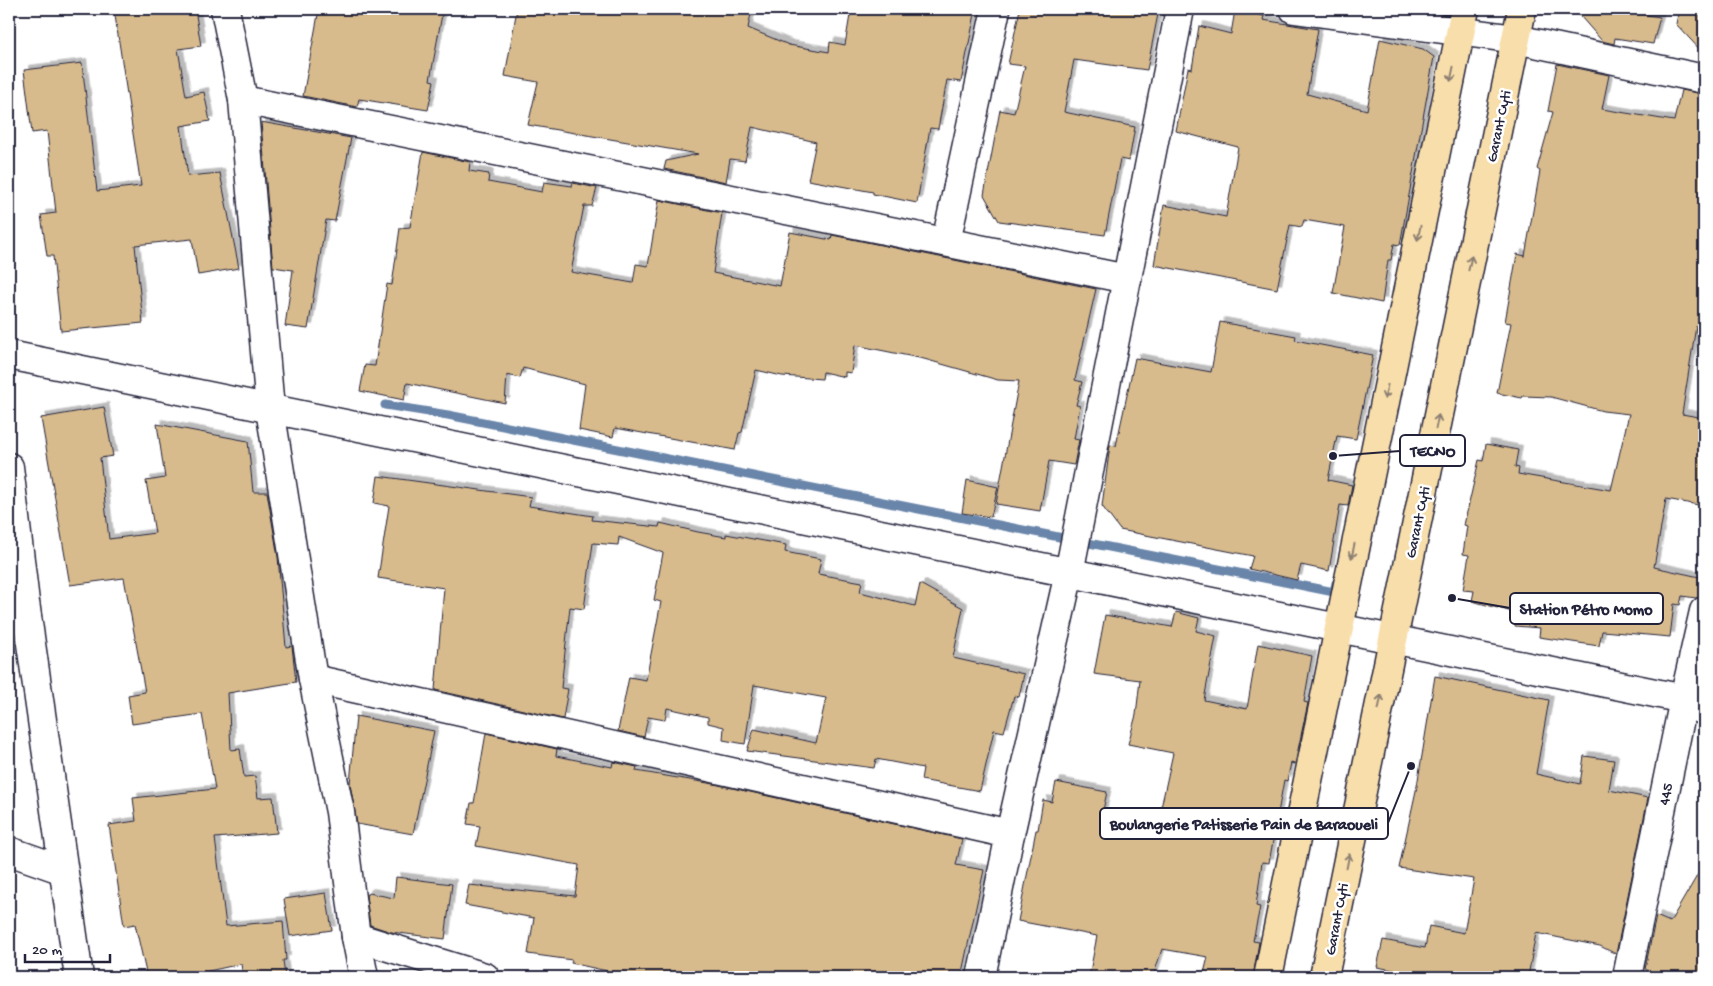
<svg xmlns="http://www.w3.org/2000/svg" width="1713" height="986" font-family="'Gochi Hand',sans-serif">
	<style>
		.lines { fill: none; stroke-linecap: round; stroke-linejoin: round }
		.stream { stroke: #6985a9; stroke-width: 9 }
		.building { fill: #d8bb8c; stroke: #22223b; filter: url(#shadow) }
		.minor-casing { stroke: #22223b; stroke-width: 31 }
		.major-casing { stroke: #22223b; stroke-width: 31 }
		.minor { stroke: #fff; stroke-width: 28 }
		.major { stroke: #f8deab; stroke-width: 28 }
		.oneway { stroke: #8d8073 }
		.labels { text-anchor: middle; stroke-width: 5; stroke-linejoin: round; paint-order: stroke }
		.street-label { font-size: 15px; fill: #22223b; stroke: #fff }
		.leader { fill: none; stroke: #22223b; stroke-width: 2 }
		.callout-dot { fill: #22223b; stroke: #fff; stroke-width: 2 }
		.callout { fill: #fff; stroke: #22223b; stroke-width: 2 }
		.callout-label { font-size: 16px; text-anchor: middle; font-weight: bold; fill: #22223b }
	</style>
	<defs>
		<filter id="shadow"><feDropShadow dx="4.5" dy="-4.5" stdDeviation="0" flood-color="#0004"/></filter>
	</defs>
	<rect width="100%" height="100%" fill="#fff"/>
	<filter id="ink" filterUnits="userSpaceOnUse"><feTurbulence type="fractalNoise" baseFrequency=".02" numOctaves="2"/><feDisplacementMap in="SourceGraphic" scale="10" xChannelSelector="R" yChannelSelector="G"/><feConvolveMatrix kernelMatrix="1 2 1 2 8 2 1 2 1" color-interpolation-filters="sRGB"/></filter>
	<g filter="url(#ink)">
		<g class="lines">
			<path class="stream" d="M385 405 448 415 1334 592 1336 583"/>
		</g>
		<g class="building">
			<path d="M114 9H195L201 46 178 49 186 96 204 92 210 121 181 126 188 176 220 173 239 268 198 275 192 239 135 245 143 323 61 331 53 256H47L41 215 56 213 47 131 32 133 24 70 82 63 97 191 141 186Z"/>
			<path d="M319 9H443L430 80 434 81 428 110 359 99 357 107 303 96Z"/>
			<path d="M517 9H752L748 28 789 45 829 52 830 42 845 45 851 9H874L910 14 911 9H976L961 82 947 80 938 129 930 128 917 203 873 194V192L808 180 816 142 752 127 745 161 730 159 726 182 664 169 666 161 698 154 528 125 538 82 505 76Z"/>
			<path d="M1020 9H1159L1147 70 1074 60 1064 112 1135 127 1129 161 1120 159 1105 235 999 221 984 195 1000 110 1014 113 1025 66 1008 64Z"/>
			<path d="M1574 9H1626V12L1660 17 1653 44 1615 38 1614 44 1602 41Z"/>
			<path d="M1679 9H1704V54L1676 24Z"/>
			<path d="M1235 10 1264 16 1263 20 1318 29 1307 94 1367 110 1380 39 1423 49 1434 57 1400 245 1394 244 1391 260H1388L1382 303 1333 293 1345 227 1304 220 1302 227 1290 225 1277 289 1154 265 1164 205 1226 217 1238 147 1176 131 1188 68 1192 69 1199 26 1231 34Z"/>
			<path d="M1557 64 1609 75 1602 109 1674 121 1681 90 1704 94V271L1700 300 1704 301V328L1696 326 1682 414 1704 418V506L1666 499 1654 567 1704 578V587L1702 596 1696 598 1682 596 1680 605 1674 604 1670 637 1602 631 1599 646 1539 637 1540 628 1515 626 1516 613 1472 601 1474 591 1463 590 1469 555 1463 554 1467 526 1464 525 1479 460 1483 461 1486 444 1518 450 1515 467 1519 468 1518 474 1611 490 1629 414 1603 411 1551 397 1523 396 1522 398 1497 393 1511 323 1505 322 1517 254 1525 256 1540 171 1537 169 1553 112 1548 111Z"/>
			<path d="M261 122 351 138 335 221 326 220 308 329 285 326 293 270 273 267Z"/>
			<path d="M423 152 470 162 469 171 489 174 488 182 542 192 544 182 572 186 573 183 597 188 592 206H584L571 272 633 283 636 264 648 266 659 200 722 213 713 273 780 286 790 232 831 240 832 235 1096 289 1075 380 1082 382 1076 405 1080 406 1074 439 1079 440 1074 465 1049 461 1040 511 996 504 1019 381 998 380 924 359 855 345 851 373 845 372V377L823 372 822 379 782 376 756 370 742 432 739 433 735 450 615 428 613 437 579 430 585 384 523 368 520 378 507 375 505 403 407 383 404 400 360 391 365 365 375 366 387 284 392 285 400 228 410 227Z"/>
			<path d="M1220 322 1296 336 1295 340 1373 355 1356 439 1337 436 1328 480 1352 485 1348 506 1340 505 1329 571 1301 565 1297 580 1249 569 1253 556 1120 530 1102 506 1110 445 1116 446 1135 358 1211 372Z"/>
			<path d="M104 407 113 456 100 458 109 539 155 533 146 481 165 478 157 424 248 441 253 492H267L278 557 286 647 292 646 296 682 228 693 231 750 240 749 244 777 255 776 258 798 273 797 277 833 215 838 226 926 283 921 286 960H283L285 977H243L241 964 181 977H147L135 924 124 926 109 825 136 821 133 798 215 789 202 714 132 724 128 695 145 692 124 578 70 585 41 418Z"/>
			<path d="M378 476 531 497 529 506 593 516 592 520 659 527 660 523 698 532 726 537V534L786 545 785 552 821 559 818 574 862 582 860 592 915 606 920 584 963 608 953 658 1024 674 1019 697 1014 696 1004 732 994 730 980 791 921 780 923 768 876 759 874 768 747 751 754 729 816 743 826 698 754 685 745 744 723 740 724 727 708 723V717L667 708 665 720 648 717 644 737 618 731 629 677 646 680 661 602 654 600 663 553 619 537 618 545 593 543 584 609 570 607 561 688 568 689 563 719 435 690 444 588 378 578 389 506 374 503Z"/>
			<path d="M967 480 998 487 991 517 962 513Z"/>
			<path d="M1176 612 1199 618 1196 631 1216 636 1204 700 1247 709 1258 644 1312 656 1304 702 1308 703 1295 764 1291 763 1287 781 1284 780 1269 863 1262 862 1256 906 1260 907 1253 941 1259 942 1253 977H1203L1208 957 1162 949 1153 977H1089L1097 936 1018 921 1036 830H1038L1043 800 1052 802 1056 782 1107 792 1102 815 1157 826 1173 753 1128 744 1136 715 1140 680 1094 674 1105 615 1172 627Z"/>
			<path d="M1435 676 1549 700 1536 774 1580 784 1584 756 1614 760 1609 790 1648 798 1616 954 1600 946 1536 933 1528 977H1429L1377 967 1383 940 1425 948 1429 926 1464 933 1474 879 1399 868 1417 786Z"/>
			<path d="M356 716 434 731 413 834 357 824 350 784Z"/>
			<path d="M486 733 557 749 556 756 612 767 613 762 637 767 636 771 714 784 962 839 956 865 984 870 961 977H634L571 963 572 960 528 954 534 918 465 905 469 885 575 896 579 865 476 846 480 826 467 824 471 803H474Z"/>
			<path d="M1704 864V977H1660L1645 969 1656 916 1670 922Z"/>
			<path d="M396 877 452 884 445 939 391 932 370 925 366 895 369 893 394 898Z"/>
			<path d="M326 893 332 930 290 936 284 899Z"/>
		</g>
		<g class="lines">
			<g class="minor-casing">
				<g id="minor">
					<path d="M225 9 243 100 270 409 313 679 340 812 356 937 364 977"/>
					<path d="M1294 9 1516 39 1704 79"/>
					<path d="M243 100 1127 279"/>
					<path d="M946 242 996 9"/>
					<path d="M9 355 1684 699 1704 711"/>
					<path d="M9 467 25 602 79 977"/>
					<path d="M313 679 1010 834"/>
					<path d="M9 851 63 870"/>
					<path d="M356 937 485 977"/>
					<path d="M981 977 1010 834 1069 573 1180 9"/>
					<path d="M1627 977 1684 699 1704 611"/>
				</g>
			</g>
			<g class="major-casing">
				<g id="major">
					<path d="M1268 977 1465 9"/>
					<path d="M1324 977 1522 9"/>
				</g>
			</g>
			<use href="#minor" class="minor"/>
			<use href="#major" class="major"/>
		</g>
		<defs><path id="oneway-shaft" d="M-6 0H5M1.5-3L5.5 0L1.5 3" fill="none" stroke-width="1.6" stroke-linecap="round" stroke-linejoin="round" transform="scale(1.25)"/></defs>
		<g class="oneway">
			<use href="#oneway-shaft" transform="translate(1452 74) rotate(102)"/>
			<use href="#oneway-shaft" transform="translate(1419 233) rotate(102)"/>
			<use href="#oneway-shaft" transform="translate(1470 263) rotate(-78)"/>
			<use href="#oneway-shaft" transform="translate(1386 392) rotate(102)"/>
			<use href="#oneway-shaft" transform="translate(1437 422) rotate(-78)"/>
			<use href="#oneway-shaft" transform="translate(1353 551) rotate(102)"/>
			<use href="#oneway-shaft" transform="translate(1380 702) rotate(-79)"/>
			<use href="#oneway-shaft" transform="translate(1348 861) rotate(-79)"/>
		</g>
	</g>
	<g class="labels">
		<g class="street-label">
			<text transform="translate(1498 126) rotate(-78)" y="5">Garant Cyti</text>
			<text transform="translate(1417 522) rotate(-78)" y="5">Garant Cyti</text>
			<text transform="translate(1665 794) rotate(-79)" y="5">445</text>
			<text transform="translate(1336 919) rotate(-79)" y="5">Garant Cyti</text>
		</g>
	</g>
	<path class="leader" d="M1333 456L1400 451M1452 598L1510 608M1411 766L1388 823"/>
	<g class="callout-dot">
		<circle cx="1333" cy="456" r="5"/>
		<circle cx="1452" cy="598" r="5"/>
		<circle cx="1411" cy="766" r="5"/>
	</g>
	<g class="callout">
		<rect x="1400" y="435" width="65" height="31" rx="5"/>
		<rect x="1510" y="593" width="153" height="31" rx="5"/>
		<rect x="1100" y="808" width="288" height="31" rx="5"/>
	</g>
	<g class="callout-label">
		<text x="1433" y="456">TECNO</text>
		<text x="1586" y="614">Station Pétro Momo</text>
		<text x="1244" y="829">Boulangerie Patisserie Pain de Baraoueli</text>
	</g>
	<rect width="1713" height="986" fill="none" stroke="#fff" stroke-width="30"/>
	<rect x="15" y="15" width="1683" height="956" fill="none" stroke="#22223b" stroke-width="2" filter="url(#ink)"/>
	<path d="M25 954v8h85v-8" fill="none" stroke="#22223b" stroke-width="2.5"/>
	<text x="32" y="954" font-size="15" fill="#22223b" stroke="#ffffff" stroke-width="4" paint-order="stroke">20 m</text>
</svg>
